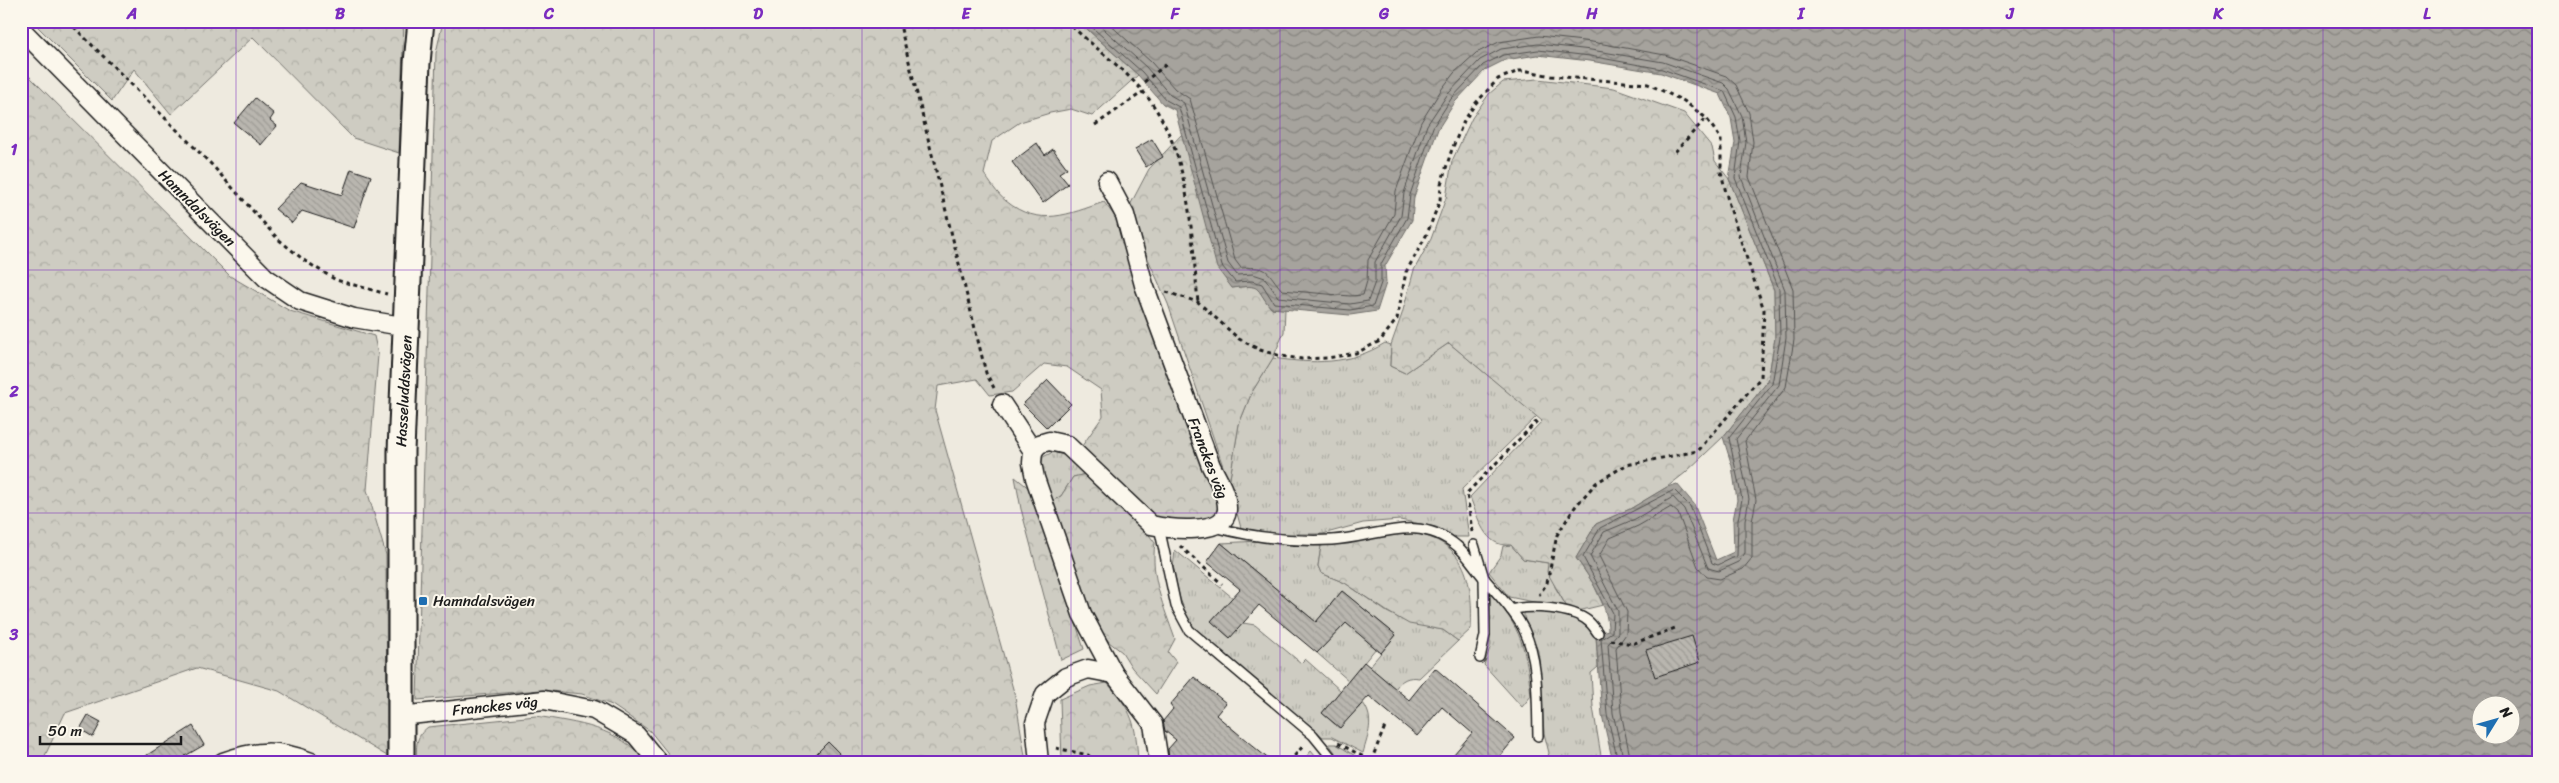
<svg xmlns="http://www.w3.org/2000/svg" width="2559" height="783" font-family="Sriracha,sans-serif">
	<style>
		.grass { fill: url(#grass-tufts); stroke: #75746f }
		.forest { fill: url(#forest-crowns); stroke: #75746f }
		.water { fill: url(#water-waves); stroke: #6f6d69; fill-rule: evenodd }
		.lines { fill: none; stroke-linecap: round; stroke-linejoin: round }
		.shore { stroke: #535250; stroke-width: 1 }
		.building { fill: url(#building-back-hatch); stroke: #1c1c1c }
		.lane-casing { stroke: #1c1c1c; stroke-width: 12 }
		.street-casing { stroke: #1c1c1c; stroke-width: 21 }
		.secondary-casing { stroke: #1c1c1c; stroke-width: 29 }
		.path { stroke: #1c1c1c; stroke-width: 3; stroke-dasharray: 4 4; stroke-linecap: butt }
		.lane { stroke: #fbf7ec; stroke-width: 9 }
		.street { stroke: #fbf7ec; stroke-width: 18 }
		.secondary { stroke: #fbf7ec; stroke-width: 25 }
		.grid { fill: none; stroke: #7b2cbf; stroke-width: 1; stroke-opacity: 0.55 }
		.poi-dot { fill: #1f6fb2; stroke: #fbf7ec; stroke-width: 2 }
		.labels { text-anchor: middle; stroke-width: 4; stroke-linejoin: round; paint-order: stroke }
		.street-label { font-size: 15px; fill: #1c1c1c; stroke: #fbf7ec }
		.poi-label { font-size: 15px; fill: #1c1c1c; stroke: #fbf7ec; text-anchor: start }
		.neatline { fill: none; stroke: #7b2cbf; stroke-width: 2 }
		.grid-label { font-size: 16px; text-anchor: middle; font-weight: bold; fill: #7b2cbf }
	</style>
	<defs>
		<pattern id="grass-tufts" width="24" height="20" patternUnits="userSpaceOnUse" patternTransform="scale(1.25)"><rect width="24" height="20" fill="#ceccc2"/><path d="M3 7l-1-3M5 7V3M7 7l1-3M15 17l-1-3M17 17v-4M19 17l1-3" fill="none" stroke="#b0afa6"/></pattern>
		<pattern id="forest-crowns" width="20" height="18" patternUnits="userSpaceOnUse" patternTransform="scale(1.25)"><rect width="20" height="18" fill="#ceccc2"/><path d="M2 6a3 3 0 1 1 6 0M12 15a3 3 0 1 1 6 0" fill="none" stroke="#b0afa6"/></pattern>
		<pattern id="water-waves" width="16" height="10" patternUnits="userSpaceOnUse" patternTransform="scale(1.25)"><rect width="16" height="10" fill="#a6a39d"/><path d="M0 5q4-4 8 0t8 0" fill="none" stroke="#86847f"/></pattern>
		<pattern id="building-back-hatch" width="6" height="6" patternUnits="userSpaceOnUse" patternTransform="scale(1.25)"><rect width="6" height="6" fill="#b9b6af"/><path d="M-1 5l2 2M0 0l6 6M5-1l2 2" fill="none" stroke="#9e9c96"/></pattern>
	</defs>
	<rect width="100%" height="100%" fill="#eeeadf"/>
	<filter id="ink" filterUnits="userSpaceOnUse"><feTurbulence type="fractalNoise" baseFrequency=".02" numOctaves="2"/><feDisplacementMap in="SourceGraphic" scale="10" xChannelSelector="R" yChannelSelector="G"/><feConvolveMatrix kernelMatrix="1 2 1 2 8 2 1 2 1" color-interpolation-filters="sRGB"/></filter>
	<g filter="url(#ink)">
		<g class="grass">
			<path d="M1385 343 1391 345 1390 366 1405 373 1449 343 1537 416 1462 489 1469 537H1454L1436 527 1400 520 1363 523 1323 534H1275L1241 528 1229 484 1239 424 1252 392 1273 358C1313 364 1350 365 1385 343Z"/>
			<path d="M1053 452 1073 458 1086 474 1073 477 1061 496 1050 502 1040 472 1043 457Z"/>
			<path d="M1259 541 1321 546 1318 566 1321 573 1345 583 1387 612 1409 623 1443 630 1458 641 1419 678C1408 676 1401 680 1395 689L1369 667 1396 635 1342 591 1316 622 1221 543Z"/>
			<path d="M1511 545 1523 559 1548 563 1555 587 1568 609 1509 597 1489 572 1501 555 1503 546Z"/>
			<path d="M1175 550 1233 598 1211 621 1229 637 1243 623 1255 625 1301 663 1305 659 1341 691 1322 713 1339 728 1363 703C1375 719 1368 735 1363 753L1332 737H1323L1192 627 1180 599 1173 568Z"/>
			<path d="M1490 592C1522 630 1526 647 1531 696L1522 707 1484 665 1490 648Z"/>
			<path d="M1528 610 1567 616 1590 624 1596 636 1598 667 1591 673 1593 707 1602 762H1546L1549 753 1544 733 1538 651 1524 619V614Z"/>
			<path d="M1346 623 1376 648 1349 681 1317 653Z"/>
			<path d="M1329 744H1336L1365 762H1342Z"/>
			<path d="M1311 751 1320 762H1302Z"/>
		</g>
		<g class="forest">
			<path d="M32 21H404L399 153 353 138 253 37 171 114 134 69 112 101Z"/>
			<path d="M443 21H1078L1138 75 1092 116 1071 109 1050 113 1020 122 992 141 984 174C990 182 997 194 1006 201 1039 228 1069 214 1104 202L1116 218 1219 500 1216 515C1204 521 1177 526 1164 522 1141 516 1100 465 1082 446L1103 416 1101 390 1067 367 1044 364 1012 392 990 395 977 379 938 386 935 410 1015 696 1026 762H675L650 731 612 705 582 694 541 690 417 700 436 53Z"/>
			<path d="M21 68 230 276 290 311 374 336 378 355 367 490 386 555 387 756 279 691 197 668 65 713 42 762H21Z"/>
			<path d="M1538 79 1614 88 1684 113 1712 147 1715 161 1729 179 1774 290 1775 338 1768 381 1723 437 1685 473 1667 487 1630 509 1596 524 1576 558 1593 583 1603 605 1578 611 1568 609 1547 572 1548 563 1523 559 1511 545C1484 548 1478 517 1470 497L1542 421 1449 343 1405 373 1390 366 1391 345 1402 314 1414 270 1431 239 1446 198 1452 161 1472 118 1489 94 1503 82Z"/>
			<path d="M1182 134 1232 288C1264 284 1254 287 1271 308L1285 309 1284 332 1273 358 1252 392 1239 424 1229 484 1168 304 1127 211 1149 169Z"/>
			<path d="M1086 474 1141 524 1155 543C1150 577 1164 607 1175 639L1168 652 1176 662 1156 694 1132 668 1122 652 1109 642 1093 620 1050 502 1061 496 1073 477Z"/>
			<path d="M1015 477 1030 489 1044 524 1084 649 1061 660 1021 509Z"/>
			<path d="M1399 532C1462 535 1474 573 1471 629L1458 641 1443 630 1409 624 1388 612 1345 583 1321 573 1318 566 1321 546Z"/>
			<path d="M1107 683C1133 711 1136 724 1138 762H1062L1060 699 1090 686Z"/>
			<path d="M536 716C578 723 618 727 647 762H417C416 746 415 737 428 727Z"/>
		</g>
		<path class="water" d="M1078 21H2538V762H1613L1602 715 1596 636 1598 633 1608 630C1608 604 1591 579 1576 558L1596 524 1630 509 1667 487 1677 484 1694 504 1716 560 1734 552 1733 520 1737 500 1732 466 1723 437 1768 381 1775 338 1774 290 1729 179 1735 142 1731 118 1720 94 1661 73 1590 61 1537 55 1505 60 1485 70 1455 102 1438 129 1414 197 1412 220 1385 266 1386 283 1377 311 1350 315 1271 308C1254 287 1263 284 1232 288L1217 268 1175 110 1163 104 1138 75ZM2482 706H2512V736H2482Z"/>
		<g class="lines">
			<g class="shore">
				<path d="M1085 21 1142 72 1166 100 1179 107 1222 266 1235 282 1252 281 1262 284 1274 303 1350 310 1373 306 1381 283V264L1407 218 1410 195 1433 127 1451 99 1483 65 1503 55 1538 50 1590 56 1662 69 1724 91 1736 117 1740 141 1735 178 1779 289 1780 338 1772 384 1729 438 1742 499 1738 520 1737 556 1718 565 1712 563 1690 506 1674 490 1600 528 1583 557 1613 613 1612 632 1601 639 1607 714 1618 762"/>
				<path d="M1095 21 1146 67 1170 95 1184 103 1228 263 1237 275 1253 274 1265 278 1278 297 1350 304 1368 301 1375 282V262L1401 216 1404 193 1427 125 1447 95 1480 60 1501 49 1538 44 1591 50 1663 62 1723 83 1729 89 1742 116 1746 142 1741 177 1785 290 1786 338 1779 385 1736 439 1749 499 1745 521V553L1739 562 1719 571 1708 568 1684 509 1673 497 1635 519 1604 532 1590 556 1618 611V633L1608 644 1613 713 1624 762"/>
				<path d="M1106 21 1151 62 1175 89 1190 99 1235 260 1241 268C1271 266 1266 272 1282 290L1350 296 1363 295 1367 281 1368 260 1394 214 1396 191 1421 122 1441 90 1454 73 1476 53 1499 42 1539 36 1592 42 1665 55 1726 76 1736 85 1749 113 1753 142 1749 177 1793 289 1794 340 1786 387 1745 441 1756 500 1752 522V558L1743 569 1720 579 1707 577 1698 567 1678 513 1671 507 1638 526 1610 538 1599 556 1627 612 1626 634 1616 648 1621 712 1631 762"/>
			</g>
		</g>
		<g class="building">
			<path d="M255 98 274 114 270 120 277 126 261 145 234 123Z"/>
			<path d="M1152 139 1163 157 1146 167 1135 149Z"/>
			<path d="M1037 143 1045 155 1053 149 1067 168 1059 173 1068 184 1043 203 1012 162Z"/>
			<path d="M351 169 371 176 354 228 302 211 292 223 275 209 301 182 342 195Z"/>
			<path d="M1048 380 1071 404 1047 428 1023 404Z"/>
			<path d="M1221 543 1316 622 1342 591 1396 635 1381 653 1346 623 1317 653 1259 605 1230 638 1211 621 1240 589 1207 562Z"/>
			<path d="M1692 636 1700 662 1655 677 1646 650Z"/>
			<path d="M1364 662 1409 700 1435 668 1515 738 1495 762H1447L1472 733 1442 707 1417 736 1369 696 1340 728 1322 713Z"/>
			<path d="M1194 677 1226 703 1216 715 1272 762H1169L1168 749 1176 740 1165 731 1163 721 1173 709 1170 705Z"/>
			<path d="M88 715 101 722 93 737 80 729Z"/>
			<path d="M193 726 204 745 185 756 189 762H136Z"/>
			<path d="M828 742 848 762H808Z"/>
		</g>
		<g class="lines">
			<g class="lane-casing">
				<g id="lane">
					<path d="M1159 527 1176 606 1189 630 1313 735 1335 762"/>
					<path d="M1214 527C1252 537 1292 542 1332 540 1376 538 1417 512 1457 546 1467 554 1475 568 1484 578L1474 545"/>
					<path d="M1484 578C1497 594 1515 611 1524 630 1539 661 1537 701 1538 736"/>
					<path d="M1511 610C1529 604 1572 608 1588 621 1592 624 1595 629 1598 633"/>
					<path d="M1480 658 1485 635 1484 578"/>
				</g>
			</g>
			<g class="street-casing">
				<g id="street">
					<path d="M21 29 266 278 300 301 354 318 408 327"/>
					<path d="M1002 404 1033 451 1032 463 1035 478 1082 614 1114 674 1153 724 1159 762"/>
					<path d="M1033 451 1039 444 1049 441 1067 445 1151 525C1169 529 1225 536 1227 510 1228 495 1217 478 1211 466L1144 285 1125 215 1107 181"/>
					<path d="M401 716 544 700 594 710 636 735 658 762"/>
					<path d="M223 762C257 750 277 749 311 762"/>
					<path d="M1039 762 1035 723 1045 694 1066 677 1088 669 1114 674"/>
				</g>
			</g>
			<g class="secondary-casing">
				<path id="secondary" d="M401 762V451L417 63 421 21"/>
			</g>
			<g class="path">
				<path d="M68 21 213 166 278 239 305 261 336 280 387 294"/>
				<path d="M899 21 986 373 994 388"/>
				<path d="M1066 21C1089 43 1126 70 1145 94 1191 151 1191 232 1198 302"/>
				<path d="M1144 82 1168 63"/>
				<path d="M1095 125 1143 92"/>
				<path d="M1675 152 1706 118"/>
				<path d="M1166 292 1198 302 1239 339 1260 350 1281 356 1302 359 1328 358 1356 353 1380 341 1397 319 1406 272 1427 234 1440 200 1441 184 1452 149 1464 121 1475 104 1498 79 1519 71H1528L1551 76 1648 84 1684 101 1706 118 1721 139V172L1729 205 1764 310 1761 377 1698 451 1626 465 1596 483 1575 507 1557 535 1547 583 1539 595"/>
				<path d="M1472 532 1467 493 1538 420"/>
				<path d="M1180 546 1222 584"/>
				<path d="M1610 640 1632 644 1678 627"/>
				<path d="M1338 743 1373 762"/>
				<path d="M1056 748 1088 755 1095 762"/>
				<path d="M1371 761 1386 724"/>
				<path d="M1289 762 1304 745"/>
			</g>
			<use href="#lane" class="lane"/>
			<use href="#street" class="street"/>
			<use href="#secondary" class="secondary"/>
		</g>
	</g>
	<path class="grid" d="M236 21V762M445 21V762M654 21V762M862 21V762M1071 21V762M1280 21V762M1488 21V762M1697 21V762M1905 21V762M2114 21V762M2323 21V762M21 270H2538M21 513H2538"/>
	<rect class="poi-dot" x="418" y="596" width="10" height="10" rx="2.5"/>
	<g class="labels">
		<g class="street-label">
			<text transform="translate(197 208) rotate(45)" y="5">Hamndalsvägen</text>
			<text transform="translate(404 391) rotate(-87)" y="5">Hasseluddsvägen</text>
			<text transform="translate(1208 458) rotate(69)" y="5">Franckes väg</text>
			<text transform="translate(495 706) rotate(-6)" y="5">Franckes väg</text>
		</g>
		<g class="poi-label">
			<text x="433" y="606">Hamndalsvägen</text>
		</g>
	</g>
	<rect width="2559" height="783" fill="none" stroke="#fbf7ec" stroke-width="55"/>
	<g transform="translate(2496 720) rotate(53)"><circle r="24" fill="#fbf7ec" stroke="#a29f99"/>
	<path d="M0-4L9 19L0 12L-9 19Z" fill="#1f6fb2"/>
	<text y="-8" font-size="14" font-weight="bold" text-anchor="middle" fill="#1c1c1c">N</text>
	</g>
	<path d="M40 736v8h141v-8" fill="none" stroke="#1c1c1c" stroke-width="2.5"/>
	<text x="48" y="736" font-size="15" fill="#1c1c1c" stroke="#fbf7ec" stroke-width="4" paint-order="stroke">50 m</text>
	<rect x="28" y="28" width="2504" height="728" class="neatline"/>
	<g class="grid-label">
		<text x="132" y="19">A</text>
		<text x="340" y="19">B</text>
		<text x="549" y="19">C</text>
		<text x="758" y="19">D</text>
		<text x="966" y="19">E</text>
		<text x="1175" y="19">F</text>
		<text x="1384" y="19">G</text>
		<text x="1592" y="19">H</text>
		<text x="1801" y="19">I</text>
		<text x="2010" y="19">J</text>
		<text x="2218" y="19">K</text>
		<text x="2427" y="19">L</text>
		<text x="14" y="155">1</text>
		<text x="14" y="397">2</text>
		<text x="14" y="640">3</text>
	</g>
</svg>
